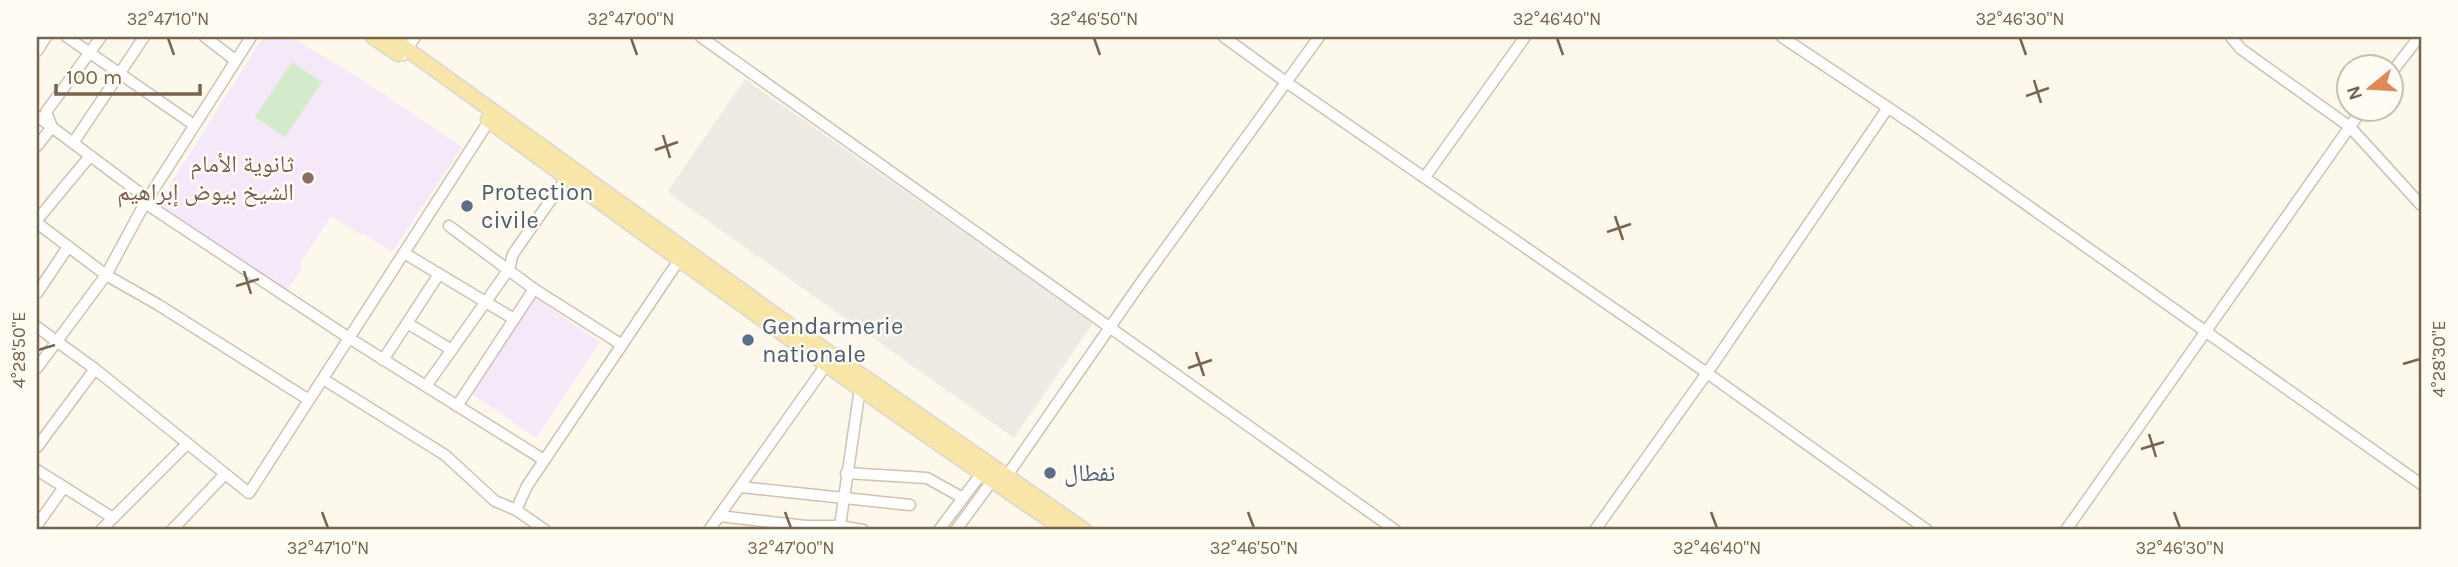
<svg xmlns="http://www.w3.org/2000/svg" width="2458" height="567" font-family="Karla,'Noto Naskh Arabic',sans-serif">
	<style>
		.industrial { fill: #eeeae4 }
		.education { fill: #f5e8f9 }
		.green { fill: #d3ebca }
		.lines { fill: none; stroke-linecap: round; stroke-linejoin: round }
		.minor-casing { stroke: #cfc2b1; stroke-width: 13 }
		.major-casing { stroke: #dcd6d1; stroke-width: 17 }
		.minor { stroke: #fff; stroke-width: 10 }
		.major { stroke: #f8e5a8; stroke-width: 14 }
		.ticks { fill: none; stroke: #78634e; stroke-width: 2.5 }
		.education-dot { fill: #8d6e63; stroke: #fffcf3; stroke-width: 2.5 }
		.service-dot { fill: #5c6f8a; stroke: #fffcf3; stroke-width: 2.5 }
		.labels { text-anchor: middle; stroke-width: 5; stroke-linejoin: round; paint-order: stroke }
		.education-label { font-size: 24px; fill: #785e54; stroke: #fffcf3; text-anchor: end }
		.service-label { font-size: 24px; fill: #4e5e75; stroke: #fffcf3; text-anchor: start }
		.neatline { fill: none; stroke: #78634e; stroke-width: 2.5 }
		.ticks-label { font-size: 18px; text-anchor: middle; fill: #78634e }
	</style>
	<rect width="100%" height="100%" fill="#fcf8ec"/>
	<path class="industrial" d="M745 79 1093 323 1014 438 667 192Z"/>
	<g class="education">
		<path d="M263 37H291L367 83 462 147 392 252 363 233 361 235 331 216 299 265 303 268 287 290 155 209Z"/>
		<path d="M535 298 600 342 536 438 471 393Z"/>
	</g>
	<path class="green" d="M292 62 322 82 285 137 255 117Z"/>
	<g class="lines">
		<g class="minor-casing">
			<g id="minor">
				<path d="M67 37 194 125"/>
				<path d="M205 37 235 60"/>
				<path d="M701 37 1395 530"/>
				<path d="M1224 37 1286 82 1707 373 1927 530"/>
				<path d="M1782 37 1914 125 2421 484"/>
				<path d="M2231 37 2241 49 2350 127 2421 205"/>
				<path d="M37 51 46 37"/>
				<path d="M403 55 415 37"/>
				<path d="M2392 72 2419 37"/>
				<path d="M37 116 140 193 145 203 349 338 544 460"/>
				<path d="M73 143 144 37"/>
				<path d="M37 146 52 127 46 112 101 37"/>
				<path d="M1425 177 1525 37"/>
				<path d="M37 220 90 156"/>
				<path d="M37 223 106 275 157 304 309 400"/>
				<path d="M449 226 534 289 622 345"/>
				<path d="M404 253 514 319"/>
				<path d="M37 293 68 247"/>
				<path d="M407 323 452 350"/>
				<path d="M37 327 95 369 249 493 489 121"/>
				<path d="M383 360 439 274"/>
				<path d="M37 368 106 275 145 203 251 37"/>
				<path d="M323 379 445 455 495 501 516 510"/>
				<path d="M426 386 509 269 513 254 566 178"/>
				<path d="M457 406 534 289"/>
				<path d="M37 447 95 369"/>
				<path d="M37 470 113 518"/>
				<path d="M846 473 927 478 963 498"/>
				<path d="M1006 477 1142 281 1319 37"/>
				<path d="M740 487 910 505"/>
				<path d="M719 516 806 526H840L863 530"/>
				<path d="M37 525 64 487"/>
				<path d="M840 526 860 388"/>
				<path d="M101 530 187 444"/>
				<path d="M172 530 225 474"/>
				<path d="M545 530 516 510 527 486 679 260"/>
				<path d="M709 530 826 365"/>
				<path d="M939 530 981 474"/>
				<path d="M956 530 992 481"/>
				<path d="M1595 530 1707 373 1887 109"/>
				<path d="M2066 530 2363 108"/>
			</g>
		</g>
		<g class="major-casing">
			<g id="major">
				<path d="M373 37 398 54"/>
				<path d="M390 37 792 327 1084 530"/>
				<path d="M488 120C678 259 869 398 1065 530"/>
			</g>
		</g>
		<use href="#minor" class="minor"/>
		<use href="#major" class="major"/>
	</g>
	<path class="ticks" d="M168 38 174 55M631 38 637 55M1094 38 1100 55M1557 38 1563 55M2020 38 2026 55M2034 80 2041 103M2026 96 2049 88M663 135 670 158M655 150 678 142M1615 216 1623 240M1607 232 1631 224M244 271 251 294M236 286 259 279M38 350 55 345M1196 352 1204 376M2403 364 2420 359M1188 368 1212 360M2149 434 2156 457M2141 449 2164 442M322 512 328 528M785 512 791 528M1248 512 1254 528M1711 512 1717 528M2174 512 2180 528"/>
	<circle class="education-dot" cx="308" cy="178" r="7"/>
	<g class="service-dot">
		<circle cx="467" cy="206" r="7"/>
		<circle cx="748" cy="340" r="7"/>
		<circle cx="1050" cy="473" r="7"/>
	</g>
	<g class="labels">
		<g class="education-label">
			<text x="294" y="172">ثانوية الأمام<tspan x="294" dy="28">الشيخ بيوض إبراهيم</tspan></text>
		</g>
		<g class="service-label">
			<text x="481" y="200">Protection<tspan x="481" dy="28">civile</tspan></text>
			<text x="762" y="334">Gendarmerie<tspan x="762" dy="28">nationale</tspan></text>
			<text x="1064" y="481">نفطال</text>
		</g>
	</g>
	<rect width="2458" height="567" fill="none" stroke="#fffcf3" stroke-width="77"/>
	<g transform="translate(2370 88) rotate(252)"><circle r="33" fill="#fffcf3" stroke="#c9bfb1" stroke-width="2"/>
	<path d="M0-5L12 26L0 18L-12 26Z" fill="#e28856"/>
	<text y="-10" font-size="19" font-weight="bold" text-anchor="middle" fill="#78634e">N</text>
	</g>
	<path d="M56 84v10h144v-10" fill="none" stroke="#78634e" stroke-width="3.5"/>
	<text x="66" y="84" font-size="21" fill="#78634e" stroke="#fffcf3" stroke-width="5" paint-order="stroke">100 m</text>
	<rect x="38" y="38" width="2382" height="490" class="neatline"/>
	<g class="ticks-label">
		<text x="168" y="25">32°47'10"N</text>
		<text x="631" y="25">32°47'00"N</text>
		<text x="1094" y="25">32°46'50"N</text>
		<text x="1557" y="25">32°46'40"N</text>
		<text x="2020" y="25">32°46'30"N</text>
		<text transform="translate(19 350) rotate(-90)" y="6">4°28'50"E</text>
		<text transform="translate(2439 359) rotate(-90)" y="6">4°28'30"E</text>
		<text x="328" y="554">32°47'10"N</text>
		<text x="791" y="554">32°47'00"N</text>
		<text x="1254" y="554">32°46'50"N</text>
		<text x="1717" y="554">32°46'40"N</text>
		<text x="2180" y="554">32°46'30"N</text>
	</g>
</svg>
